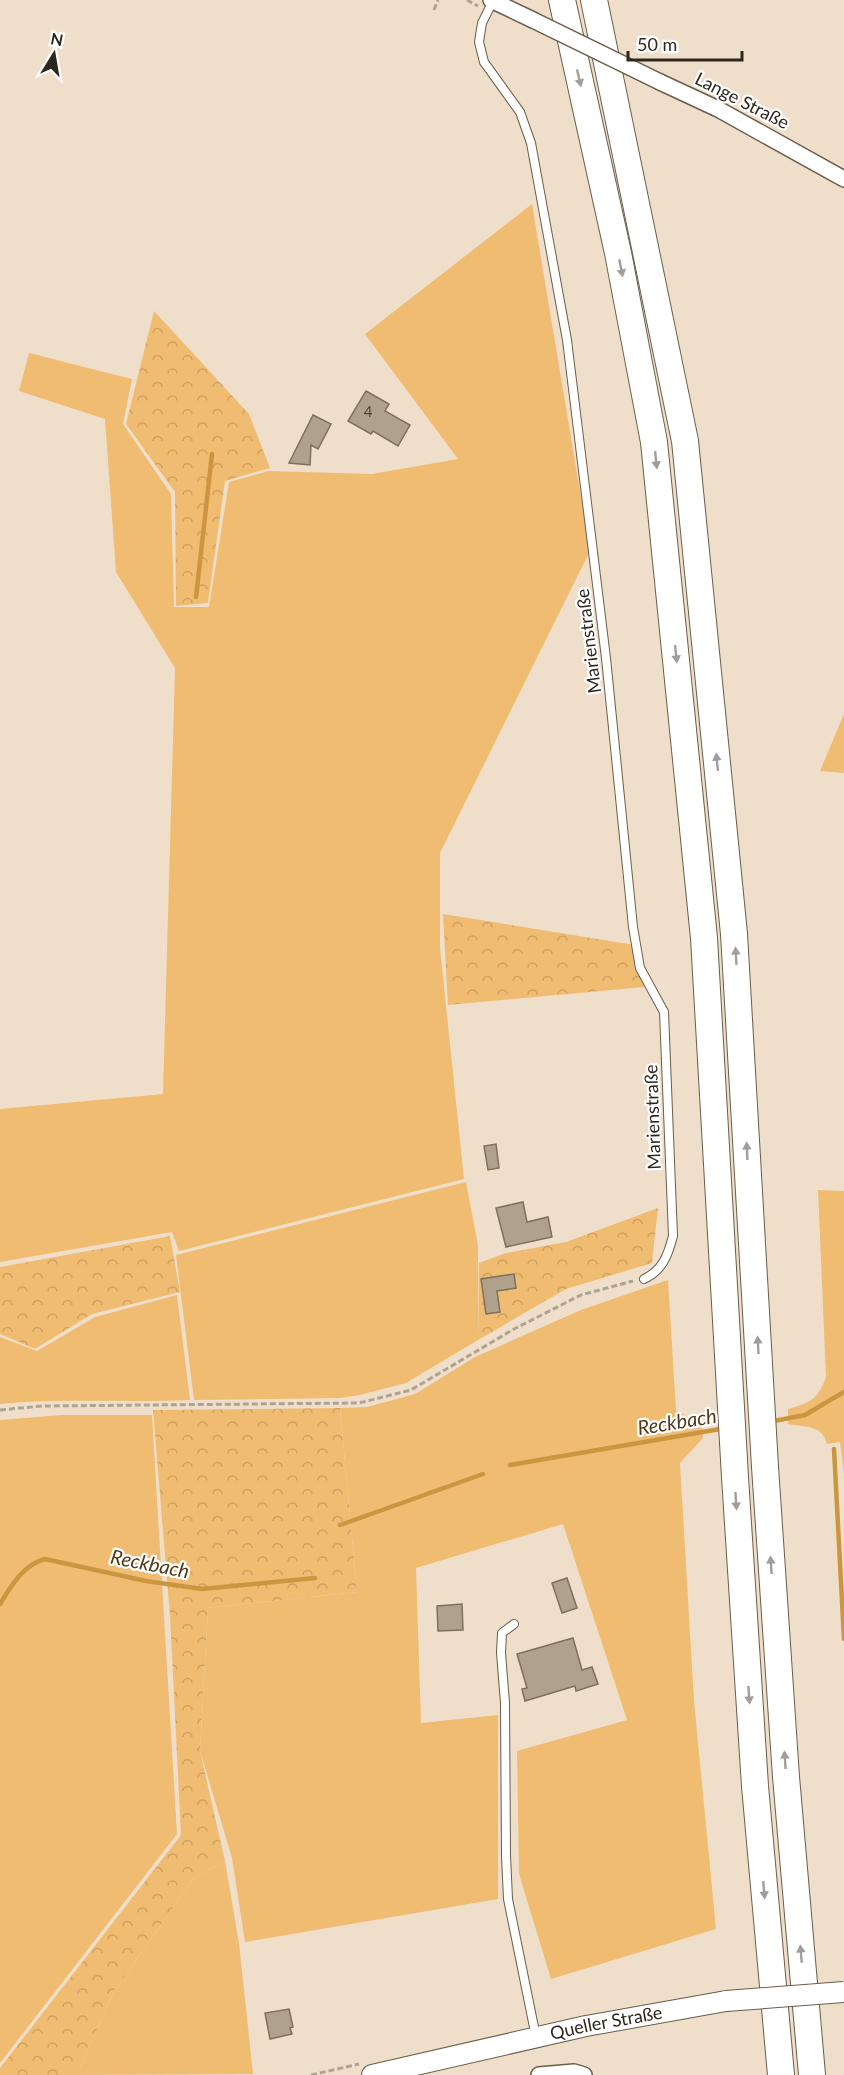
<svg xmlns="http://www.w3.org/2000/svg" width="844" height="2075" font-family="Lato,sans-serif">
	<style>
		.grass { fill: #f0bc71 }
		.forest { fill: url(#forest-crowns) }
		.lines { fill: none; stroke-linecap: round; stroke-linejoin: round }
		.stream { stroke: #cc9540; stroke-width: 4.5 }
		.building { fill: #b0a18d; stroke: #7e705d; stroke-width: 1.5 }
		.lane-casing { stroke: #6b5d4a; stroke-width: 10 }
		.street-casing { stroke: #6b5d4a; stroke-width: 18 }
		.secondary-casing { stroke: #6b5d4a; stroke-width: 22 }
		.highway-casing { stroke: #6b5d4a; stroke-width: 28 }
		.path { stroke: #afa392; stroke-width: 3; stroke-dasharray: 6 3; stroke-linecap: butt }
		.lane { stroke: #fff; stroke-width: 8 }
		.street { stroke: #fff; stroke-width: 15 }
		.secondary { stroke: #fff; stroke-width: 20 }
		.highway { stroke: #fff; stroke-width: 26 }
		.street-bridge-casing { stroke: #6b5d4a; stroke-width: 18; stroke-linecap: butt }
		.secondary-bridge-casing { stroke: #6b5d4a; stroke-width: 22; stroke-linecap: butt }
		.street-bridge { stroke: #fff; stroke-width: 15 }
		.secondary-bridge { stroke: #fff; stroke-width: 20 }
		.oneway { fill: #a09d9a }
		.labels { text-anchor: middle; stroke-width: 4.5; stroke-linejoin: round; paint-order: stroke }
		.number-label { font-size: 15px; fill: #4d453a }
		.street-label { font-size: 18px; fill: #2c261e; stroke: #fff }
		.water-label { font-size: 20px; font-style: italic; fill: #513916; stroke: #fff }
	</style>
	<defs>
		<pattern id="forest-crowns" width="20" height="18" patternUnits="userSpaceOnUse" patternTransform="scale(1.5)"><rect width="20" height="18" fill="#f0bc71"/><path d="M2 6a3 3 0 1 1 6 0M12 15a3 3 0 1 1 6 0" fill="none" stroke="#cea161"/></pattern>
	</defs>
	<rect width="100%" height="100%" fill="#efdfca"/>
	<g class="grass">
		<path d="M532 204 590 551 440 853V948L464 1179 179 1251 172 1232 0 1262V1109L163 1094 175 668 116 572 105 419 19 391 29 353 132 379 123 424 171 494 174 607H209L229 482 268 471 372 474 458 459 365 334Z"/>
		<path d="M844 714V773L820 771Z"/>
		<path d="M466 1182 478 1245V1340L406 1383 360 1395 340 1398 194 1400 176 1255Z"/>
		<path d="M818 1190 844 1191V1474L840 1442 827 1444C823 1425 805 1427 788 1424V1409C811 1403 818 1399 826 1377Z"/>
		<path d="M668 1280 676 1410 702 1425 703 1438 680 1463 694 1701 716 1929 551 1979 519 1874 517 1751 627 1720 563 1524 416 1568 421 1723 498 1715V1899L245 1942 232 1858 200 1751 208 1608 357 1592 340 1408 367 1407 415 1394 475 1357 581 1310Z"/>
		<path d="M177 1295 190 1400C126 1403 63 1398 0 1404V1337L37 1351 95 1317Z"/>
		<path d="M62 1415H152L177 1834 0 2063V1420Z"/>
		<path d="M225 1861 239 1943 253 2074 77 2075 113 1993 193 1879Z"/>
	</g>
	<g class="forest">
		<path d="M154 311 249 414 270 468 225 481 208 603 176 606 175 492 126 424Z"/>
		<path d="M443 914 641 946 645 987 448 1005Z"/>
		<path d="M658 1208 652 1263 566 1289 478 1340 479 1263 506 1253 566 1242Z"/>
		<path d="M170 1236 180 1292 92 1314 35 1349 0 1334V1267Z"/>
		<path d="M340 1408 357 1592 208 1608 200 1751 225 1861 193 1879 113 1993 77 2075H0V2068L181 1835 170 1616 153 1410Z"/>
	</g>
	<g class="lines">
		<g class="stream">
			<path d="M196 597 212 454"/>
			<path d="M769 1422 805 1415 844 1392"/>
			<path d="M834 1449 844 1639"/>
			<path d="M510 1465 726 1428"/>
			<path d="M340 1525 483 1474"/>
			<path d="M0 1604C11 1586 24 1564 45 1559L146 1581 202 1589 315 1578"/>
		</g>
	</g>
	<g class="building">
		<path d="M366 391 389 404 385 411 410 425 398 446 373 431 371 434 348 421Z"/>
		<path d="M313 415 331 424 318 449 311 445 310 465 289 463Z"/>
		<path d="M496 1144 499 1168 488 1170 484 1146Z"/>
		<path d="M523 1202 527 1222 548 1217 552 1237 506 1247 496 1208Z"/>
		<path d="M514 1274 516 1288 497 1291 500 1312 486 1314 481 1279Z"/>
		<path d="M567 1578 577 1608 562 1613 552 1583Z"/>
		<path d="M462 1604 463 1630 438 1631 437 1606Z"/>
		<path d="M573 1638 582 1670 592 1667 598 1684 576 1691 575 1686 525 1701 522 1689 527 1688 517 1654Z"/>
		<path d="M289 2009 293 2027 290 2028 292 2034 270 2039 265 2013Z"/>
	</g>
	<g class="lines">
		<g class="lane-casing">
			<g id="lane">
				<path d="M493 1 482 23 479 42 484 62 520 112 531 143 567 340 606 658 633 927 640 968 664 1012 673 1236C668 1255 663 1270 644 1279"/>
				<path d="M514 1624 502 1633 501 1653 505 1703 506 1855 508 1899 536 2037"/>
			</g>
		</g>
		<g class="street-casing">
			<g id="street">
				<path d="M491 0 533 20"/>
				<path d="M660 82 718 109 844 179"/>
				<path d="M539 2075 574 2072 584 2075"/>
			</g>
		</g>
		<g class="secondary-casing">
			<g id="secondary">
				<path id="s1" d="M372 2075 586 2026 726 2001"/>
			</g>
		</g>
		<g class="highway-casing">
			<g id="highway">
				<path d="M562 0 618 253 654 442 704 938 735 1477 755 1786 781 2075"/>
				<path d="M594 0 685 441 734 934 765 1467 786 1777 812 2075"/>
			</g>
		</g>
		<g class="path">
			<path d="M467 0 478 6"/>
			<path d="M434 10 438 0"/>
			<path d="M0 1410 42 1406 359 1403 411 1390 514 1329 581 1295 633 1281"/>
			<path d="M311 2075 359 2064"/>
		</g>
		<use href="#lane" class="lane"/>
		<use href="#street" class="street"/>
		<use href="#secondary" class="secondary"/>
		<use href="#highway" class="highway"/>
		<g class="street-bridge-casing">
			<path id="street-bridge" d="M533 20 660 82"/>
		</g>
		<g class="secondary-bridge-casing">
			<path id="secondary-bridge" d="M726 2001 844 1992"/>
		</g>
		<use href="#street-bridge" class="street-bridge"/>
		<use href="#secondary-bridge" class="secondary-bridge"/>
	</g>
	<defs><path id="oneway-solid" d="M-6-.8H1V-3.2L6.5 0L1 3.2V.8H-6Z" transform="scale(1.5)"/></defs>
	<g class="oneway">
		<use href="#oneway-solid" transform="translate(579 78) rotate(77)"/>
		<use href="#oneway-solid" transform="translate(621 268) rotate(79)"/>
		<use href="#oneway-solid" transform="translate(656 460) rotate(84)"/>
		<use href="#oneway-solid" transform="translate(676 654) rotate(84)"/>
		<use href="#oneway-solid" transform="translate(717 762) rotate(-96)"/>
		<use href="#oneway-solid" transform="translate(736 956) rotate(-93)"/>
		<use href="#oneway-solid" transform="translate(747 1151) rotate(-93)"/>
		<use href="#oneway-solid" transform="translate(758 1345) rotate(-93)"/>
		<use href="#oneway-solid" transform="translate(736 1501) rotate(86)"/>
		<use href="#oneway-solid" transform="translate(771 1565) rotate(-94)"/>
		<use href="#oneway-solid" transform="translate(749 1695) rotate(86)"/>
		<use href="#oneway-solid" transform="translate(785 1760) rotate(-94)"/>
		<use href="#oneway-solid" transform="translate(764 1890) rotate(85)"/>
		<use href="#oneway-solid" transform="translate(801 1954) rotate(-95)"/>
	</g>
	<g class="labels">
		<g class="number-label">
			<text x="368" y="417">4</text>
		</g>
		<g class="street-label">
			<text transform="translate(742 101) rotate(27)" y="6">Lange Straße</text>
			<text transform="translate(589 641) rotate(-97)" y="6">Marienstraße</text>
			<text transform="translate(653 1117) rotate(-92)" y="6">Marienstraße</text>
			<text dy="6" stroke="none"><textPath href="#s1" startOffset="240">Queller Straße</textPath></text>
		</g>
		<g class="water-label">
			<text transform="translate(677 1422) rotate(-9)" y="7">Reckbach</text>
			<text transform="translate(150 1564) rotate(11)" y="7">Reckbach</text>
		</g>
	</g>
	<g transform="translate(54 54) rotate(11)" stroke="#ffffff" stroke-width="4.5" paint-order="stroke">
	<path d="M0-4.5L10 22L0 15L-10 22Z" fill="#2c261e"/>
	<text y="-9" font-size="16" font-weight="bold" text-anchor="middle" fill="#2c261e">N</text>
	</g>
	<path d="M628 51v9h114v-9" fill="none" stroke="#2c261e" stroke-width="3"/>
	<text x="637" y="51" font-size="18" fill="#2c261e" stroke="#ffffff" stroke-width="4.5" paint-order="stroke">50 m</text>
</svg>
